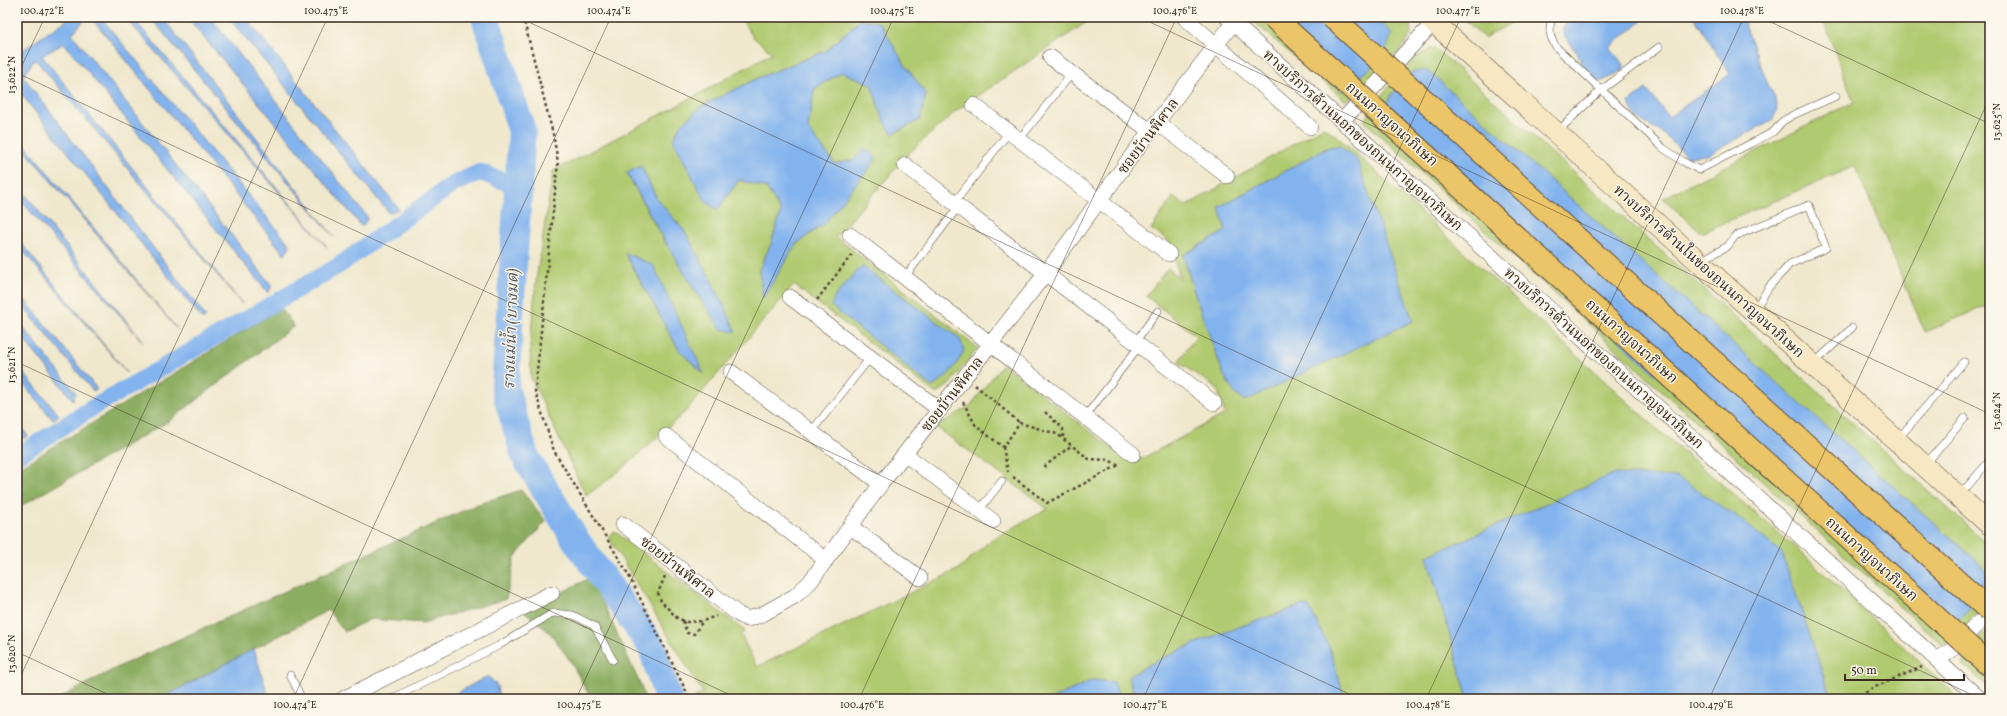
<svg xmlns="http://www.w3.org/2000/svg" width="2007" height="716" font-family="Vollkorn,'Noto Serif Thai',serif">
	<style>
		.green { fill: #b0ca70; stroke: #767a47; fill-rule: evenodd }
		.forest { fill: #8cae62; stroke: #646c40 }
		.water { fill: #82b3ee; stroke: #5e6e86 }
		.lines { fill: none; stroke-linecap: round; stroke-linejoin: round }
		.canal { stroke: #82b3ee; stroke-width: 17 }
		.river { stroke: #82b3ee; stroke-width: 28 }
		.lane-casing { stroke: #564638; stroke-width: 8 }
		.street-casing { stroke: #564638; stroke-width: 16 }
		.secondary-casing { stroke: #564638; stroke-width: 22 }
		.path { stroke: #564638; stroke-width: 2.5; stroke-dasharray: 3 3; stroke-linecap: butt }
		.lane { stroke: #fff; stroke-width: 7 }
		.street { stroke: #fff; stroke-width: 15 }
		.secondary { stroke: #f7e8c3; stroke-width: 21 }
		.highway-bridge-casing { stroke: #564638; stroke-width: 24; stroke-linecap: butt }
		.highway-bridge { stroke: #ecc569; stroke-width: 22 }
		.ticks { fill: none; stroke: #3b2a1e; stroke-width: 1; stroke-opacity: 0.45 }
		.labels { text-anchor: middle; stroke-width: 3; stroke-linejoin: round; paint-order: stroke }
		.street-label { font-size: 15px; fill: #3b2a1e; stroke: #fbf7ec }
		.water-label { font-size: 16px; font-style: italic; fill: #50535c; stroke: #fbf7ec }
		.neatline { fill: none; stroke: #3b2a1e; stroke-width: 1.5 }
		.ticks-label { font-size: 10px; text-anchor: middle; fill: #3b2a1e }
	</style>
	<rect width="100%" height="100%" fill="#fbf7ec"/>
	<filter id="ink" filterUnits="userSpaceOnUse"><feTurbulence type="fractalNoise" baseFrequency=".025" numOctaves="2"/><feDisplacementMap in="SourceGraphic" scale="8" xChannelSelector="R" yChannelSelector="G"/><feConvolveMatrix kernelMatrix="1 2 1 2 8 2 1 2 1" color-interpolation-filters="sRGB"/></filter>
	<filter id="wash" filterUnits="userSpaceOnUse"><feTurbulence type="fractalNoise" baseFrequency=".012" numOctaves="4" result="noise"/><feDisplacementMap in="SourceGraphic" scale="16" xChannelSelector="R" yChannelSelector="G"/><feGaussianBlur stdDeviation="0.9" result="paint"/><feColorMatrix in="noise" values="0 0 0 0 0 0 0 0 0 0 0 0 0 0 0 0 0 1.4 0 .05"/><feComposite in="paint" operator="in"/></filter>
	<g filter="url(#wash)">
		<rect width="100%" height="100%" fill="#f0e8cd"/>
		<g class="green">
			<path d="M740 17H1094L956 111 910 152 836 237 978 348 949 385 936 394 794 285 685 412 623 468 586 496 531 378 530 346 536 281 553 171 677 106 772 53 753 37ZM861 19 905 65 926 94 882 117 871 84 842 72 814 89 808 129 835 164 854 160 865 149 824 224 796 244 763 298 759 270 771 244 781 212 767 188 739 180 700 107 761 77 826 51ZM641 166 657 199 686 233 724 305 735 332 665 243 627 173ZM625 253 680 324 703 373 679 350Z"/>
			<path d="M1248 17H1401L1410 25 1412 33 1400 51 1346 101Z"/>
			<path d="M1462 17H1522L1484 38Z"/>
			<path d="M1822 17H1990V304L1925 332 1855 166 1701 233 1663 198 1854 102Z"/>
			<path d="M1434 47 1990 546V600L1944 646 1364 121 1384 92 1414 59Z"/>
			<path d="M1323 127 1336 135 1655 427 1795 547 1960 699H1827L1830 695 1784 561 1427 556 1468 699H1345L1329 647 1303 605C1244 626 1181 644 1128 677L1137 699H1120L1114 682 1093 680 1052 699H695V697L703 693 609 538 614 531 745 631 741 635 757 667 957 570 992 539 1048 509 936 427 970 406 1003 364 1132 464 1225 414 1217 388 1178 362 1196 336 1146 296 1168 268 1180 278 1169 241 1151 229 1173 197 1186 206ZM1340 146 1225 376 1197 301 1183 255 1226 231 1219 207 1329 147Z"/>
			<path d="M1990 627V689L1963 664 1982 635Z"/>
		</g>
		<g class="forest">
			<path d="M281 308 294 326 169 421 17 508V469Z"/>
			<path d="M521 490 546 521 515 557 506 599 422 623 371 619 344 632 328 610 160 699H58L122 665 478 504Z"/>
			<path d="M591 577 641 686 645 699H591L571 662 551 634 525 612Z"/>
		</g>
		<g class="water">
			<path d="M71 17H104L102 19 290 245 285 255 95 22 86 18 72 34 272 286 268 293 64 43 42 56 242 304 35 59 23 76 206 317 203 320 17 89V54Z"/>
			<path d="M125 17H132L327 247Z"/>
			<path d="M150 17H162L334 237Z"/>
			<path d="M187 17H210L368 218 362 227Z"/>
			<path d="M228 17H245L399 209 389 213Z"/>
			<path d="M1260 17H1374L1392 33 1386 50 1369 69 1342 91Z"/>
			<path d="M1571 17H1641L1642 20 1610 47 1624 66 1623 70 1605 80 1599 82 1580 62 1582 60 1563 34V28Z"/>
			<path d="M1694 17H1742L1767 82 1775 98 1777 110 1773 119 1708 155 1687 157C1679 149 1672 141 1664 135 1649 122 1634 123 1629 102L1646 89 1669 117 1730 74Z"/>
			<path d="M861 19 880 23 905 65 926 94 920 120 892 134 882 117 871 84 842 72 814 89 808 129 835 164 854 160 865 148 877 158 824 224 796 244 763 298 759 270 771 244 781 212 767 188 739 180 717 210 705 201 673 140 680 126 700 107 760 77 826 51Z"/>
			<path d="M1427 70 1982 566 1990 577V586L1966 613 1943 633 1376 122 1392 94 1412 72Z"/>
			<path d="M17 135 177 329 17 141Z"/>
			<path d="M1340 146 1357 160 1413 321 1245 401 1235 394 1224 376 1197 301 1183 255 1226 231 1219 207 1329 147Z"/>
			<path d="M641 166 657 199 686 233 724 305 736 332 721 329C686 280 656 226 627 173Z"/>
			<path d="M17 184 143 342 17 196Z"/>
			<path d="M17 238 127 373 17 244Z"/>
			<path d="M625 253 653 265 704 374 679 350Z"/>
			<path d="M862 266 960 339 964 350C957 366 947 378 932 387L831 306 835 296Z"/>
			<path d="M17 290 97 389 93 391 17 299Z"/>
			<path d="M17 320 76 393 73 400 17 331Z"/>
			<path d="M17 365 59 415 53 420 17 376Z"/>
			<path d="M17 422 28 436 23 439 17 432Z"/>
			<path d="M1613 474 1677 477 1736 516 1782 553 1830 695 1821 699H1468L1427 556Z"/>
			<path d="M1303 605 1309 607 1329 647 1345 699H1137L1128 677C1181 644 1244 626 1303 605Z"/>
			<path d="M254 649 269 699H160Z"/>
			<path d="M488 676 497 686 499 699H446Z"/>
			<path d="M1093 680 1114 682 1120 699H1052Z"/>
		</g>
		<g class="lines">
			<path class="canal" d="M17 456 92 408 338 266 452 185 480 172 518 187"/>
			<path class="river" d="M485 17 522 131 505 389 525 456 575 539 652 647 668 699"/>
		</g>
	</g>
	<g filter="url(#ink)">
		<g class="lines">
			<g class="lane-casing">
				<g id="lane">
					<path d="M1553 17C1547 29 1550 38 1557 48L1663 148 1682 161 1699 170 1773 132 1783 121 1793 115 1836 96"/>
					<path d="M1558 131 1600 91 1659 47"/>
					<path d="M1019 140 1072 73"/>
					<path d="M954 203 1009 132"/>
					<path d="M1700 261 1728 246 1735 236 1809 205 1826 248 1790 264 1769 287 1755 309"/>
					<path d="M905 277 959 206"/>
					<path d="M1135 342 1158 311"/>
					<path d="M1814 363 1852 328"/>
					<path d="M1085 417 1140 345"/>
					<path d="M811 432 870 358"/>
					<path d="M1898 439 1964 362"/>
					<path d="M1926 464 1965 418"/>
					<path d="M1960 495 1990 460"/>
					<path d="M979 510 1002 481"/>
					<path d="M290 675 302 699"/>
					<path d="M391 699 498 646 553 613 573 615 594 626 613 660"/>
				</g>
			</g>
			<g class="street-casing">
				<g id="street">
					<path d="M1184 17 1310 127"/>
					<path d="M1227 17 1980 699"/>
					<path d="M1050 57 1150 131"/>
					<path d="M974 105 1169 254"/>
					<path d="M1342 121 1434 22"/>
					<path d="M1157 122 1227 176"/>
					<path d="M905 165 1214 403"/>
					<path d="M850 235 1133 454"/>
					<path d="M790 297 940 410"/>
					<path d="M731 372 881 484"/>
					<path d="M666 436 826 560"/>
					<path d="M905 454 993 521"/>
					<path d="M623 524 738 614 747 619 761 615 795 596 810 582 881 484 1046 273 1150 131 1233 23"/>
					<path d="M851 527 920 578"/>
					<path d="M1937 660 1953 649 1990 611"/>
					<path d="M343 699 552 593"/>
				</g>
			</g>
			<g class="secondary-casing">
				<path id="secondary" d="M1428 17 1990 525"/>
			</g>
			<g class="path">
				<path d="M523 17 553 134 558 162 535 391 554 451 627 572 690 699"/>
				<path d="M817 300 852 254"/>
				<path d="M975 385 1020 423"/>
				<path d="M963 402 976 426 1003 447 1020 423 1057 434 1089 459 1108 460 1119 465 1121 463"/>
				<path d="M1045 412 1063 429V437"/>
				<path d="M1003 447 1008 472"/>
				<path d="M1044 467 1072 445"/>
				<path d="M1013 477 1047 503 1119 465"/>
				<path d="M665 576 658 593 661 601 677 618 687 622 703 621 716 616"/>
				<path d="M683 621 687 633 694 634 703 621"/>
				<path d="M1855 699 1875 687 1922 667"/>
			</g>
			<use href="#lane" class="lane"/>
			<use href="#street" class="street"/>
			<use href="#secondary" class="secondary"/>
			<g class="highway-bridge-casing">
				<g id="highway-bridge">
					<path d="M1273 17 1990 666"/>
					<path d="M1332 17 1990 611"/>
				</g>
			</g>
			<use href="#highway-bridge" class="highway-bridge"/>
		</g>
	</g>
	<path class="ticks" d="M518 17 1981 699M1139 17 1990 414M1760 17 1990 124M17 73 1360 699M17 76 45 17M17 362 739 699M17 652 118 699M17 684 328 17M293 699 611 17M576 699 894 17M859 699 1177 17M1143 699 1461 17M1426 699 1744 17M1709 699 1990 97"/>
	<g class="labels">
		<g class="street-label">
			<text transform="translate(1392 124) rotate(42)" y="5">ถนนกาญจนาภิเษก</text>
			<text transform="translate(1148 136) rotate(-53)" y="5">ซอยบ้านพิศาล</text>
			<text transform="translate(1363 140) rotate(42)" y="5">ทางบริการด้านนอกของถนนกาญจนาภิเษก</text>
			<text transform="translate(1709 271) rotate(42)" y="5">ทางบริการด้านในของถนนกาญจนาภิเษก</text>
			<text transform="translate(1632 341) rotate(42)" y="5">ถนนกาญจนาภิเษก</text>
			<text transform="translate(1604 358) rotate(42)" y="5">ทางบริการด้านนอกของถนนกาญจนาภิเษก</text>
			<text transform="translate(952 394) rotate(-52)" y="5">ซอยบ้านพิศาล</text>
			<text transform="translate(1872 559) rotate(42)" y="5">ถนนกาญจนาภิเษก</text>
			<text transform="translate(678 567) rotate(38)" y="5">ซอยบ้านพิศาล</text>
		</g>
		<g class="water-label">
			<text transform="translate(510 329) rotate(-88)" y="6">รางแม่น้ำ (บางมด)</text>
		</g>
	</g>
	<rect width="2007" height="716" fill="none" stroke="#fbf7ec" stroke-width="44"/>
	<path d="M1845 674v6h119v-6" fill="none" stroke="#3b2a1e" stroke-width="2"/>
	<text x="1851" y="674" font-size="12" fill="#3b2a1e" stroke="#fbf7ec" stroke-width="3" paint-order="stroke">50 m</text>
	<rect x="22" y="22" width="1963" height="672" class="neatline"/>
	<g class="ticks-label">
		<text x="42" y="14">100.472°E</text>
		<text x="326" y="14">100.473°E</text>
		<text x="609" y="14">100.474°E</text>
		<text x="892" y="14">100.475°E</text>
		<text x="1175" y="14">100.476°E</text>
		<text x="1458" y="14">100.477°E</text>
		<text x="1742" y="14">100.478°E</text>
		<text transform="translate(11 75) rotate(-90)" y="4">13.622°N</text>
		<text transform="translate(1996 122) rotate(-90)" y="4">13.625°N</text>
		<text transform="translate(11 365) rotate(-90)" y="4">13.621°N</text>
		<text transform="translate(1996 411) rotate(-90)" y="4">13.624°N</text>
		<text transform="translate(11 654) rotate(-90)" y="4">13.620°N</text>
		<text x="295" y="708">100.474°E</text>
		<text x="579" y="708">100.475°E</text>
		<text x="862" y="708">100.476°E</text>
		<text x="1145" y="708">100.477°E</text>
		<text x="1428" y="708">100.478°E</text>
		<text x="1711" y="708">100.479°E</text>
	</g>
</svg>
